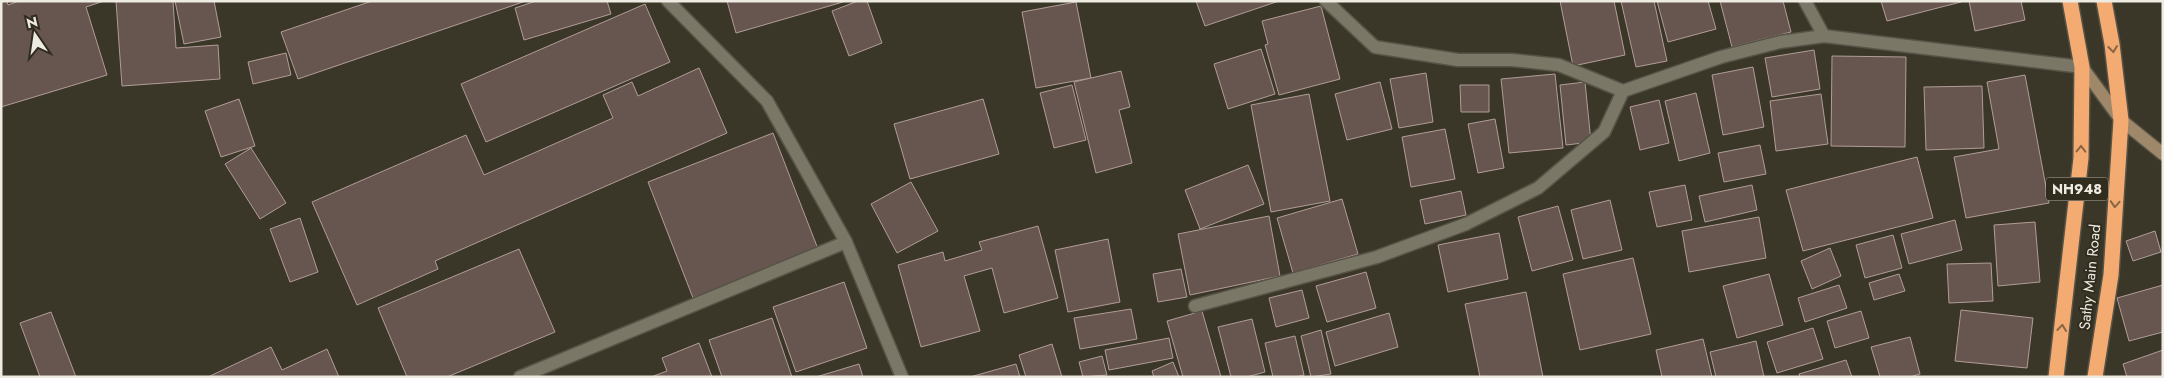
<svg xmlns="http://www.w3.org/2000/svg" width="2164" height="378" font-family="Jost,sans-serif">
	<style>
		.building { fill: #67554f; stroke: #b19d97 }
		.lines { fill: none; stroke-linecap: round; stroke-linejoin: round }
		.street-casing { stroke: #575347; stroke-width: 15 }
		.secondary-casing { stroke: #575347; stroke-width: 15 }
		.highway-casing { stroke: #575347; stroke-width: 18 }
		.street { stroke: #7b7766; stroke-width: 12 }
		.secondary { stroke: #9f876a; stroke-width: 12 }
		.highway { stroke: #f4ab72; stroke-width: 15 }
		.oneway { stroke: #886544 }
		.labels { text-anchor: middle; stroke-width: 4; stroke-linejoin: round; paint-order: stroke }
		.shield { fill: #302c1e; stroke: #b5b2a7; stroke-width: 1 }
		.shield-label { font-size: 14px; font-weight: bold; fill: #eeebe2 }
		.street-label { font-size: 15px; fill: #eeebe2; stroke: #302c1e }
	</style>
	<rect width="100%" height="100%" fill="#3b3728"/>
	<g class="building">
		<path d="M1 1H7L8 5 19 1H104L86 7 107 75 1 107Z"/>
		<path d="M116 1H173L176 48 218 45 220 79 122 86Z"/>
		<path d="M175 1H214L221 37 184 44Z"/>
		<path d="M372 1H526L298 79 281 32Z"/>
		<path d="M536 1H607L611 14 524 40 515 8Z"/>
		<path d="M727 1H843V2L736 33Z"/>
		<path d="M858 1H867L882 43 849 56 832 11Z"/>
		<path d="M1196 1H1279L1205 26Z"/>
		<path d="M1560 1H1614L1625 55 1573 66Z"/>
		<path d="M1621 1H1654L1667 61 1636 67Z"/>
		<path d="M1657 1H1708L1716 29 1668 42Z"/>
		<path d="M1720 1H1783L1791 32 1732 47Z"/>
		<path d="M1881 1H1961V2L1887 21Z"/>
		<path d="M1969 1H2021L2025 20 1975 31Z"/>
		<path d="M1076 2 1091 78 1036 88 1022 12Z"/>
		<path d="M645 4 670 62 486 142 461 84Z"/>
		<path d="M1321 6 1340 79 1279 95 1265 45 1268 44 1262 21Z"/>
		<path d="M1261 49 1275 94 1228 109 1214 64Z"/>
		<path d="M1814 50 1820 89 1772 97 1765 58Z"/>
		<path d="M286 53 291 75 253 84 248 62Z"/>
		<path d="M1832 56 1906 57 1905 147 1831 146Z"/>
		<path d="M1753 67 1764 127 1723 135 1712 75Z"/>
		<path d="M699 68 727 133 435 261 438 269 357 305 312 202 466 135 484 175 613 118 603 95 632 82 638 96Z"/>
		<path d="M1121 71 1130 107 1119 110 1132 163 1096 173 1074 82Z"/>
		<path d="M1426 73 1433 122 1399 128 1390 79Z"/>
		<path d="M1555 74 1563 148 1509 153 1501 79Z"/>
		<path d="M2025 75 2049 203 1966 218 1954 157 1999 149 1987 82Z"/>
		<path d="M1380 82 1392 129 1347 140 1335 94Z"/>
		<path d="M1585 82 1591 142 1566 145 1560 85Z"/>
		<path d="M1072 85 1086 140 1054 148 1040 93Z"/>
		<path d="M1460 85H1489V112H1461Z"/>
		<path d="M1982 86 1984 148 1926 150 1924 87Z"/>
		<path d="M1696 93 1710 153 1679 161 1665 101Z"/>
		<path d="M1309 94 1330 201 1271 212 1251 105Z"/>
		<path d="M1821 94 1828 144 1776 151 1770 101Z"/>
		<path d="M239 99 255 146 221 157 205 111Z"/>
		<path d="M983 99 999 154 910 179 894 124Z"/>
		<path d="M1659 100 1669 143 1640 150 1630 107Z"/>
		<path d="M1495 119 1504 168 1478 173 1468 124Z"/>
		<path d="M1445 129 1455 179 1411 187 1402 137Z"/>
		<path d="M773 133 818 249 693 298 648 182Z"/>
		<path d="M1760 145 1766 174 1724 182 1718 153Z"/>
		<path d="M251 148 286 203 260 219 225 164Z"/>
		<path d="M1917 157 1933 218 1803 251 1786 190Z"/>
		<path d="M1248 165 1264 204 1200 229 1185 190Z"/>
		<path d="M911 182 938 231 897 253 871 204Z"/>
		<path d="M1685 185 1692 220 1657 227 1649 192Z"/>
		<path d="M1752 185 1757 210 1705 222 1699 196Z"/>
		<path d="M1461 191 1466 215 1425 224 1420 200Z"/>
		<path d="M1342 199 1358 254 1293 273 1277 218Z"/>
		<path d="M1610 200 1622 250 1583 259 1571 210Z"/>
		<path d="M1558 206 1573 260 1532 271 1518 217Z"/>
		<path d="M1269 216 1280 276 1190 295 1178 234Z"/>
		<path d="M1759 217 1766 258 1689 272 1682 231Z"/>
		<path d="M300 218 318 272 290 282 270 229Z"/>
		<path d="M1955 220 1962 250 1909 264 1901 234Z"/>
		<path d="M2035 222 2040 282 1998 286 1994 225Z"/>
		<path d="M1038 226 1058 298 1004 313 992 268 964 276 980 331 921 347 898 265 943 252 945 261 982 250 979 242Z"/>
		<path d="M2155 231 2161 252 2133 261 2126 241Z"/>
		<path d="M1499 233 1508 279 1448 292 1438 245Z"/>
		<path d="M1893 235 1902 268 1865 278 1856 245Z"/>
		<path d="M1108 239 1120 302 1068 312 1055 250Z"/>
		<path d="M1830 248 1841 276 1812 289 1801 261Z"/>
		<path d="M519 249 555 332 447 377H407L378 308Z"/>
		<path d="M1633 258 1651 334 1580 350 1563 274Z"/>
		<path d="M1991 263 1993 301 1949 303 1947 264Z"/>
		<path d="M1181 269 1187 297 1158 302 1153 274Z"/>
		<path d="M1366 272 1376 308 1327 322 1316 286Z"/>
		<path d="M1769 274 1783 325 1737 338 1723 286Z"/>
		<path d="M1899 274 1905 291 1874 300 1869 283Z"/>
		<path d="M844 282 867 348 796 372 773 307Z"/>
		<path d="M1839 285 1847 308 1805 322 1798 298Z"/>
		<path d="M2163 285V332L2129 341 2117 298Z"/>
		<path d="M1302 290 1309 318 1276 327 1269 298Z"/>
		<path d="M1526 292 1543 377H1480L1465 304Z"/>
		<path d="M1131 309 1137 339 1080 349 1074 318Z"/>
		<path d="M1961 310 2033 318 2027 368 1955 361Z"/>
		<path d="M1202 311 1221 377H1183L1167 321Z"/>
		<path d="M1861 311 1869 338 1835 348 1827 321Z"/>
		<path d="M51 312 76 377H40L20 323Z"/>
		<path d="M1389 313 1398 347 1335 366 1326 332Z"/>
		<path d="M772 318 792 377H722L709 340Z"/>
		<path d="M1252 319 1265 372 1247 377H1231L1218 327Z"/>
		<path d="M1813 328 1823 359 1777 373 1767 342Z"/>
		<path d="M1321 330 1331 374 1311 377 1301 336Z"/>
		<path d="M1295 336 1304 375 1296 377H1273L1265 343Z"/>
		<path d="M1910 337 1920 374 1910 377H1880L1871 347Z"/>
		<path d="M1169 338 1173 358 1109 370 1105 350Z"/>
		<path d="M1703 339 1712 377H1662L1656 350Z"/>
		<path d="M1756 341 1764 377H1716L1710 352Z"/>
		<path d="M699 343 712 377H651L667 371 662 358Z"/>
		<path d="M1052 344 1062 377H1026L1019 355Z"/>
		<path d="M271 347 282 370 327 349 339 377H208Z"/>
		<path d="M2163 350V377H2127L2123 364Z"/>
		<path d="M1102 356 1107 375 1083 377 1079 362Z"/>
		<path d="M1846 360 1852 377H1800L1799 374Z"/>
		<path d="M1173 362 1179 377H1154L1152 371Z"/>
		<path d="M859 364 863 377H816Z"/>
		<path d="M1016 364 1020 377H970Z"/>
	</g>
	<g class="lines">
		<g class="street-casing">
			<g id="street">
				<path d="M668 1 767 101 846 242 902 377"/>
				<path d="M1326 1 1375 47 1458 60H1512L1559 65 1623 91 1721 57 1780 42 1824 36"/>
				<path d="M1805 1 1824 36 2082 67"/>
				<path d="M1195 306 1377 257 1466 224 1538 188 1604 132 1623 91"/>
				<path d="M520 377 846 242"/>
			</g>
		</g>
		<g class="secondary-casing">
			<path id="secondary" d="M2082 67 2121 120 2163 154"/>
		</g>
		<g class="highway-casing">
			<g id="highway">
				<path d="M2056 377 2081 158 2082 67 2070 1"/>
				<path d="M2095 377 2111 275 2121 120 2112 44 2104 1"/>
			</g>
		</g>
		<use href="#street" class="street"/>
		<use href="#secondary" class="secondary"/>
		<use href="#highway" class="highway"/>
	</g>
	<defs><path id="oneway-chevron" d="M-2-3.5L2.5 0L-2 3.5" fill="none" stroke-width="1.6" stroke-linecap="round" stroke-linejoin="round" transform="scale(1.25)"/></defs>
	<g class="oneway">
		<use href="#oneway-chevron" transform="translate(2113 49) rotate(83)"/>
		<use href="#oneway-chevron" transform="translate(2081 149) rotate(-89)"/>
		<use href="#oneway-chevron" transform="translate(2115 204) rotate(94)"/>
		<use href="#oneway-chevron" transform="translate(2062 328) rotate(-84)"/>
	</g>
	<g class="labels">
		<rect class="shield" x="2046" y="177.5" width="62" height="23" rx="4"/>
		<g class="shield-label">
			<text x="2077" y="194">NH948</text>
		</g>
		<g class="street-label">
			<text transform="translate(2090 277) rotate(-84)" y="5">Sathy Main Road</text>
		</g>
	</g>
	<rect width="2164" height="378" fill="none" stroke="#eeebe2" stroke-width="5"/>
	<g transform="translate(35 35) rotate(347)" stroke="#302c1e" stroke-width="4" paint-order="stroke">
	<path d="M0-4L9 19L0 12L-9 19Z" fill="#eeebe2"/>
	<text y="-8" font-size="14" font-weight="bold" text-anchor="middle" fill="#eeebe2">N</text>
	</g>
</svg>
